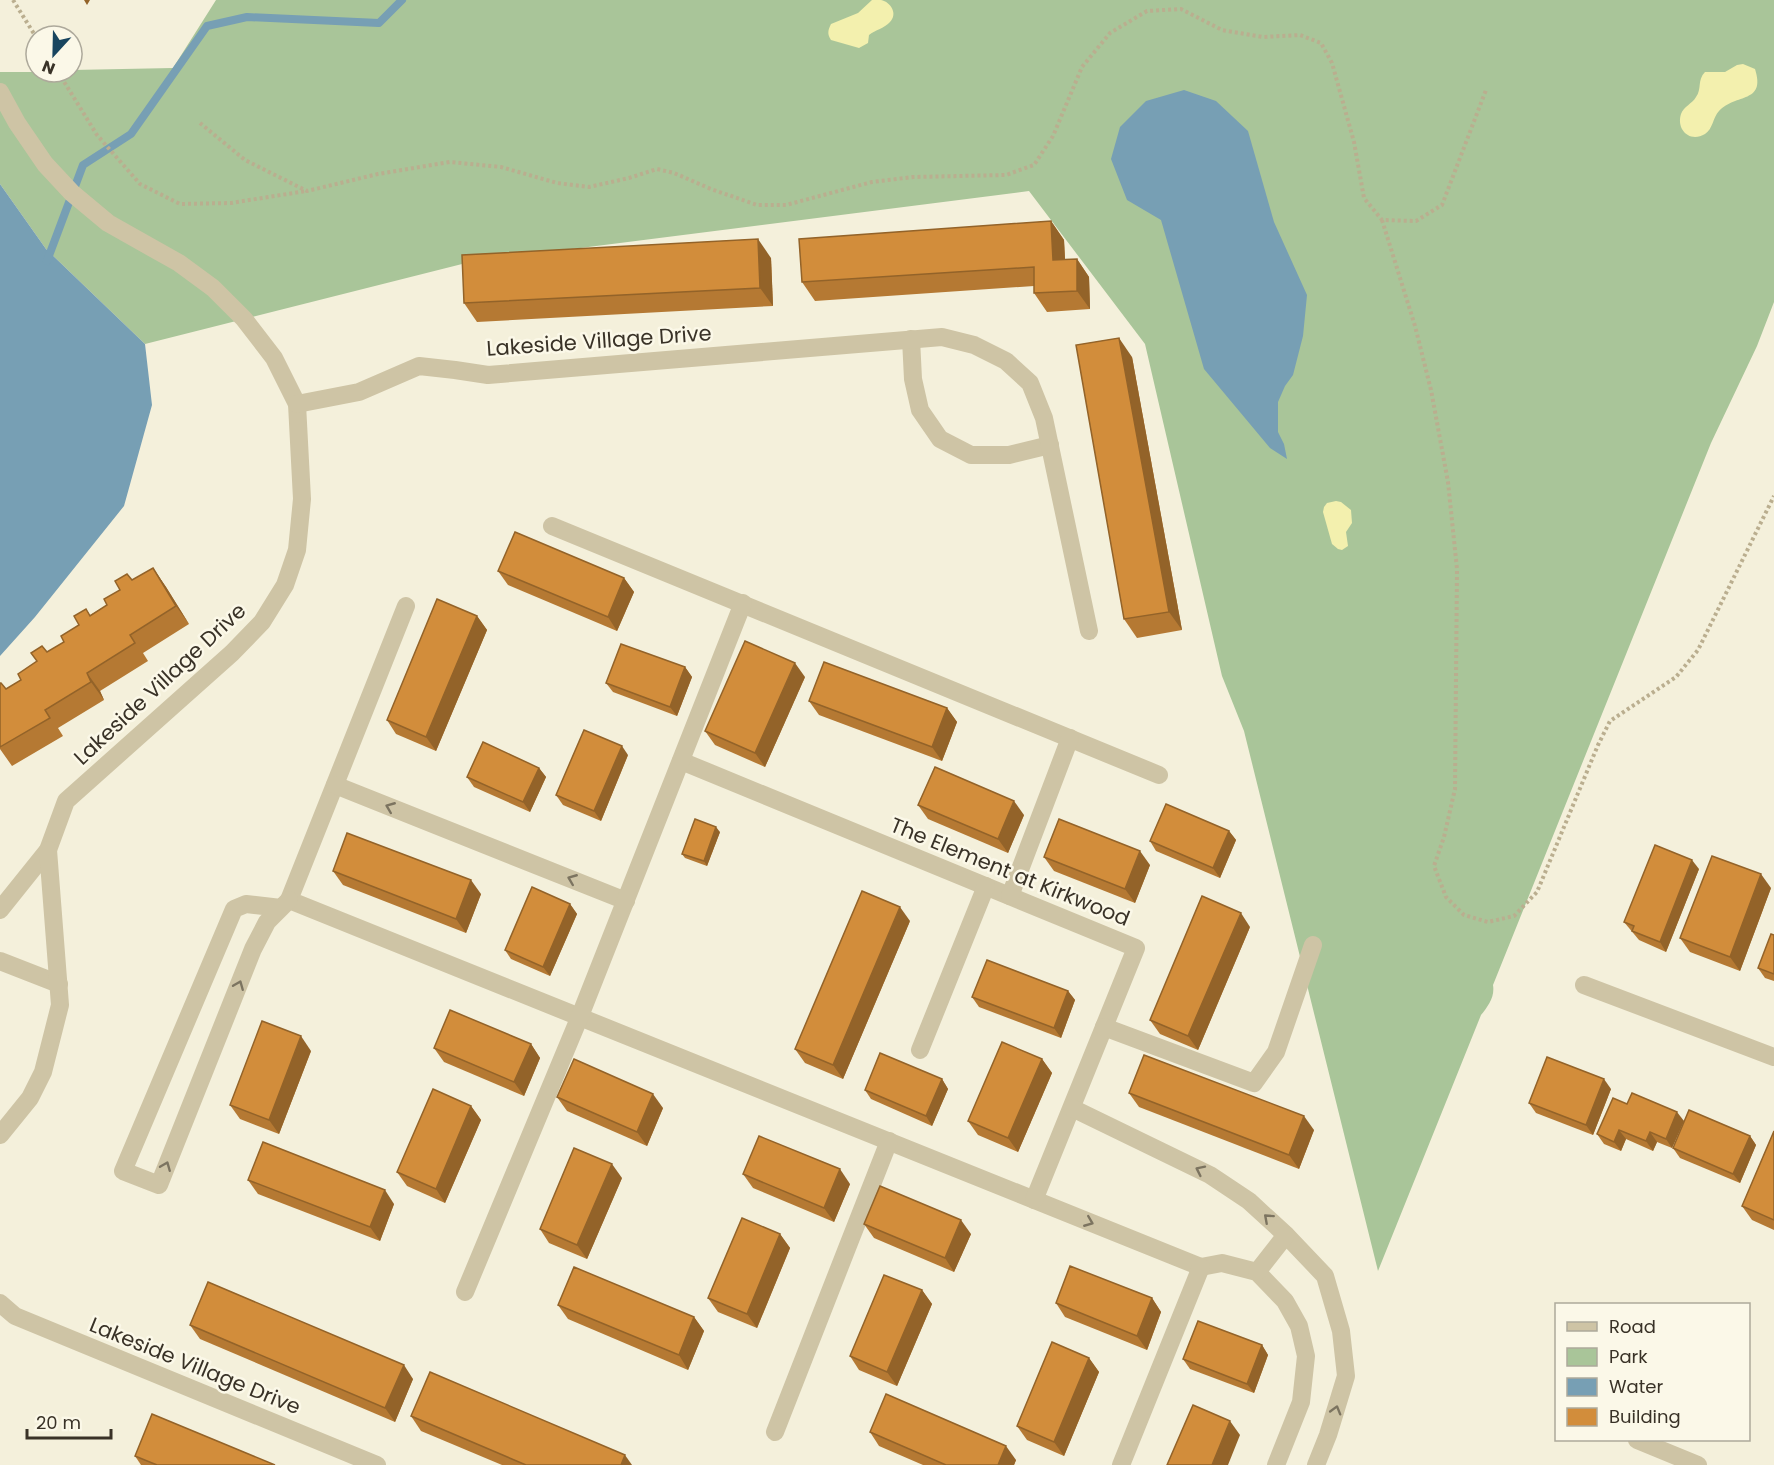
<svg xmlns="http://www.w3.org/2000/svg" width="1774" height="1465" font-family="Poppins,sans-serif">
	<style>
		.green { fill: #a9c599 }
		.sand { fill: #f3f0ae }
		.water { fill: #779fb4 }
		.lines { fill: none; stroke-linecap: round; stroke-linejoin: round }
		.stream { stroke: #779fb4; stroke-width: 8 }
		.path { stroke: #baae8f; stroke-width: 4; stroke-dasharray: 3 3; stroke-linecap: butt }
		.minor { stroke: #cec4a5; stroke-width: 18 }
		.wall { fill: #b57933 }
		.shaded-wall { fill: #936329 }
		.building { fill: #d28d3b; stroke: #936329; stroke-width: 1.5 }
		.oneway { stroke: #7c7460 }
		.labels { text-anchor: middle; stroke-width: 5; stroke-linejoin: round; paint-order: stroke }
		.street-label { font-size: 21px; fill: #393227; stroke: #fbf8e8 }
	</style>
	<rect width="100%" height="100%" fill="#f4f0db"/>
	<path class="green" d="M216 0H1774V302L1757 346 1711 443 1493 985C1495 997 1488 1006 1481 1015L1378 1271 1244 731 1222 676 1145 344 1029 191 470 262 145 344 46 249 0 184V72H72V70L173 68Z"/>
	<g class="sand">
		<path d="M872 0C875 0 878 0 881 0 891 2 898 14 890 22 885 28 875 30 869 35L868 43 859 48 831 40C827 34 828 30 831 24L858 13Z"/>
		<path d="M1743 64 1755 69C1766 104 1736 93 1719 111 1713 117 1713 129 1705 134 1690 143 1676 130 1681 114 1684 106 1692 104 1696 97 1702 89 1697 80 1705 72H1725L1737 65Z"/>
		<path d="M1336 501 1341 502 1351 510 1352 523 1346 532 1348 546 1342 550 1338 549 1332 544 1323 512 1324 507 1327 503Z"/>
	</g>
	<g class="water">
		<path d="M1184 90 1216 101 1248 131 1274 222 1307 295 1303 336 1293 375 1285 386 1278 402V432L1284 444 1287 459 1270 448 1204 369 1161 220 1127 200 1111 159 1120 127 1146 101Z"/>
		<path d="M0 184 46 249 145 344 152 405 124 506 35 617 0 656Z"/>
	</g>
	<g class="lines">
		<path class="stream" d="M47 261 83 165 131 134 207 26 247 17 379 23 402 0"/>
		<g class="path">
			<path d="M13 0 36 37"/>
			<path d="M58 72 97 135 140 184 180 204 231 203 306 191"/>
			<path d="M200 123 245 160 307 191 378 174 450 162 501 167 557 183 589 187 629 178 657 169 674 173 711 189 757 205H786L872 182 913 177 1006 175 1034 165 1053 136 1082 67 1110 33 1147 11 1181 9 1222 30 1263 37 1300 35 1321 43 1332 63 1354 142 1364 198 1382 220 1416 221 1442 205 1486 90"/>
			<path d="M1382 220 1415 326 1431 390 1448 482 1457 569 1455 789 1444 837 1434 866 1446 897 1464 915 1488 922 1514 916 1537 892 1598 745 1610 721 1676 677 1698 650 1774 496"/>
		</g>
		<g class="minor">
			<path d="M0 92 17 123 45 164 72 193 108 223 179 263 213 288 244 319 274 358 297 404 302 499 297 550 285 585 262 622 232 653 66 801 48 850 0 910"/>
			<path d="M911 339 913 379 920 410 940 439 971 455H1009L1050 445"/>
			<path d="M297 404 359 392 419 366 455 370 488 375 942 337 974 345 1006 361 1030 383 1044 418 1089 631"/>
			<path d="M552 526 1159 775"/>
			<path d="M406 606 289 900 1201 1267 1222 1263 1257 1272 1285 1301 1299 1326 1306 1356 1301 1402 1276 1465"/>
			<path d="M681 761 1136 948 1034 1200"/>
			<path d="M335 785 626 901"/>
			<path d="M1010 896 1070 738"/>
			<path d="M281 908 246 904 234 909 123 1171 159 1185 253 949 267 922 289 900"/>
			<path d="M0 961 59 984"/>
			<path d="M1584 985 1774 1057"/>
			<path d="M1104 1027 1254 1083 1276 1052 1313 945"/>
			<path d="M920 1050 986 886"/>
			<path d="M1072 1108 1210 1175 1249 1201 1286 1235 1325 1276 1341 1331 1346 1376 1328 1435 1316 1465"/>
			<path d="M0 1135 30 1098 43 1072 60 1005 48 850"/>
			<path d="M1257 1272 1286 1235"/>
			<path d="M465 1292 580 1016 743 603"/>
			<path d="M0 1303 15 1316 377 1465"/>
			<path d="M775 1432 889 1141"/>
			<path d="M1637 1440 1698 1465"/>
			<path d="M1121 1465 1201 1267"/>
		</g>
	</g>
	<g class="wall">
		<path d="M1051 221 1064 240 1065 259H1077L1089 277 1090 309 1047 312 1034 293V286L815 301 802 282Z"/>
		<path d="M771 258 773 306 477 322 464 303Z"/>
		<path d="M1132 357 1182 630 1137 638 1124 619Z"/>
		<path d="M153 568 166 587 189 624 143 653 148 661 100 691 104 700 58 728 63 736 12 766 0 749V683L6 689 21 680 37 662 47 652 64 642 79 625 86 609 90 615 107 605 120 590 132 580Z"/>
		<path d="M498 571 624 578 634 592 617 631 508 585Z"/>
		<path d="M477 616 487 630 436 751 396 734 387 720Z"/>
		<path d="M685 667 692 677 677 716 613 692 606 683Z"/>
		<path d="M805 677 765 767 715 745 705 731Z"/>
		<path d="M809 701 947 708 957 722 942 761 819 715Z"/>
		<path d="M628 755 601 821 563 805 556 795Z"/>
		<path d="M539 768 546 777 530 812 474 787 467 777Z"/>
		<path d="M918 805 1024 815 1008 853 928 819Z"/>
		<path d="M1229 831 1236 840 1220 878 1156 851 1150 841Z"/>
		<path d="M720 832 707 866 685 858 682 854Z"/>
		<path d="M1044 857 1150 865 1135 903 1054 871Z"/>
		<path d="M1699 869 1666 952 1639 940 1624 922Z"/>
		<path d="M333 871 481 894 466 933 343 885Z"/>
		<path d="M1771 888 1740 971 1690 952 1680 938Z"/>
		<path d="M570 904 577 914 550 976 511 959 505 950Z"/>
		<path d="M910 921 843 1079 805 1063 795 1049Z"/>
		<path d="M1250 927 1198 1050 1160 1034 1150 1020Z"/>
		<path d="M1774 935V981L1765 978 1758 968Z"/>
		<path d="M1068 991 1075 1000 1061 1038 979 1007 972 997Z"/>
		<path d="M531 1044 540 1058 524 1096 444 1062 434 1048Z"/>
		<path d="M311 1051 279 1134 240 1119 230 1105Z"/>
		<path d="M1042 1059 1052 1073 1018 1152 978 1135 968 1121Z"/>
		<path d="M942 1079 948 1089 932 1126 871 1099 865 1090Z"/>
		<path d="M1611 1089 1593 1135 1536 1113 1529 1103Z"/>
		<path d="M1129 1093 1314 1130 1299 1169 1139 1107Z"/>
		<path d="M557 1097 663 1108 647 1146 567 1111Z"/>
		<path d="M1627 1104 1684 1121 1672 1148 1657 1142 1653 1151 1626 1139 1621 1151 1604 1144 1597 1134Z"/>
		<path d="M471 1106 481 1120 445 1203 407 1186 397 1172Z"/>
		<path d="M1774 1131V1230L1752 1220 1742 1206Z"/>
		<path d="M1750 1136 1756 1145 1740 1183 1680 1158 1673 1148Z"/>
		<path d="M743 1174 850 1184 834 1222 753 1188Z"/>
		<path d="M622 1178 587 1259 549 1243 540 1229Z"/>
		<path d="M248 1180 394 1204 380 1241 258 1194Z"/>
		<path d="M864 1224 971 1234 954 1272 874 1238Z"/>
		<path d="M780 1234 790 1248 757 1328 718 1312 708 1298Z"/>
		<path d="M922 1290 932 1304 897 1386 859 1370 850 1356Z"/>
		<path d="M1152 1298 1161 1312 1147 1350 1065 1317 1056 1303Z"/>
		<path d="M558 1305 694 1317 704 1331 688 1370 568 1319Z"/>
		<path d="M190 1325 413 1379 395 1422 200 1339Z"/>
		<path d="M1262 1345 1268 1355 1254 1393 1190 1369 1183 1359Z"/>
		<path d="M1089 1358 1099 1372 1064 1456 1027 1440 1017 1426Z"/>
		<path d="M411 1416 632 1465H502L421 1431Z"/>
		<path d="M870 1432 1016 1460 1014 1465H923L879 1446Z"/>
		<path d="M135 1456 275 1465H141Z"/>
	</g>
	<g class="shaded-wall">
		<path d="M84 0H90L87 5Z"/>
		<path d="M1051 221 1064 240 1066 278 1053 260Z"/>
		<path d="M758 239 771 258 773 306 760 288Z"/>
		<path d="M1077 259 1089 277 1090 309 1077 291Z"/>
		<path d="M1119 338 1132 357 1182 630 1169 612Z"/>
		<path d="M153 568 166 587 189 624 176 606Z"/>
		<path d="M624 578 634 592 617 631 608 617Z"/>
		<path d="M477 616 487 630 436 751 426 737Z"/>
		<path d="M795 663 805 677 765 767 755 753Z"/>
		<path d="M685 667 692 677 677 716 670 707Z"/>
		<path d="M87 673 100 691 104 700 91 682Z"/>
		<path d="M947 708 957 722 942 761 932 747Z"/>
		<path d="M622 746 628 755 601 821 594 811Z"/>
		<path d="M539 768 546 777 530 812 523 802Z"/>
		<path d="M1014 801 1024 815 1008 853 998 839Z"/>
		<path d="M716 827 720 832 707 866 704 861Z"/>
		<path d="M1229 831 1236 840 1220 878 1213 868Z"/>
		<path d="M1140 851 1150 865 1135 903 1125 889Z"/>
		<path d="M1692 860 1699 869 1666 952 1660 942Z"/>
		<path d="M1761 874 1771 888 1740 971 1730 957Z"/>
		<path d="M471 880 481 894 466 933 456 919Z"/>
		<path d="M570 904 577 914 550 976 543 967Z"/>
		<path d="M900 907 910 921 843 1079 833 1065Z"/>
		<path d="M1241 913 1250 927 1198 1050 1188 1036Z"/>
		<path d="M1068 991 1075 1000 1061 1038 1054 1028Z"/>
		<path d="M301 1036 311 1051 279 1134 269 1120Z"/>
		<path d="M531 1044 540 1058 524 1096 514 1082Z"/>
		<path d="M1042 1059 1052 1073 1018 1152 1008 1138Z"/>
		<path d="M942 1079 948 1089 932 1126 926 1116Z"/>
		<path d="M1604 1079 1611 1089 1593 1135 1586 1125Z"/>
		<path d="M653 1094 663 1108 647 1146 637 1132Z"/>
		<path d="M471 1106 481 1120 445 1203 436 1189Z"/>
		<path d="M1677 1112 1684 1121 1672 1148 1666 1139Z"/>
		<path d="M1304 1116 1314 1130 1299 1169 1289 1155Z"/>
		<path d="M1619 1130 1626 1139 1621 1151 1614 1142Z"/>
		<path d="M1650 1132 1657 1142 1653 1151 1646 1141Z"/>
		<path d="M1750 1136 1756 1145 1740 1183 1733 1174Z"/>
		<path d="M612 1164 622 1178 587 1259 577 1245Z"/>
		<path d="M840 1169 850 1184 834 1222 824 1208Z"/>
		<path d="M385 1190 394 1204 380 1241 370 1227Z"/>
		<path d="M961 1220 971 1234 954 1272 945 1258Z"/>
		<path d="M780 1234 790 1248 757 1328 747 1314Z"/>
		<path d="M922 1290 932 1304 897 1386 887 1372Z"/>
		<path d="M1152 1298 1161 1312 1147 1350 1137 1336Z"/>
		<path d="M694 1317 704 1331 688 1370 679 1355Z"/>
		<path d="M1262 1345 1268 1355 1254 1393 1247 1384Z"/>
		<path d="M1089 1358 1099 1372 1064 1456 1054 1442Z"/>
		<path d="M404 1365 413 1379 395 1422 385 1408Z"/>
		<path d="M1230 1421 1240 1435 1228 1465H1212Z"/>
		<path d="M1006 1446 1016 1460 1014 1465H998Z"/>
		<path d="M625 1455 632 1465H621Z"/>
	</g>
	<g class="building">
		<path d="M1051 221 1053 260 1077 259V291L1034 293V267L802 282 799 239Z"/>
		<path d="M758 239 760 288 464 303 462 255Z"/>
		<path d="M1119 338 1169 612 1124 619 1076 345Z"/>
		<path d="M515 532 624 578 608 617 498 571Z"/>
		<path d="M153 568 176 606 130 635 135 643 87 673 91 682 45 710 50 718 0 747V683H1L6 689 21 680 18 674 37 661 31 653 42 646 47 652 64 642 61 636 79 625 74 616 86 609 90 616 107 605 104 599 120 590 115 581 127 574 132 580Z"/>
		<path d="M437 599 477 616 426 737 387 720Z"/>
		<path d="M745 641 795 663 755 753 705 731Z"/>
		<path d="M621 644 685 667 670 707 606 683Z"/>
		<path d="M824 662 947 708 932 747 809 701Z"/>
		<path d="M584 730 622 746 594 811 556 795Z"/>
		<path d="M483 742 539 768 523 802 467 777Z"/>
		<path d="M935 767 1014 801 998 839 918 805Z"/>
		<path d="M1166 804 1229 831 1213 868 1150 841Z"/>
		<path d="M695 819 716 827 704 861 682 854Z"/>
		<path d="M1059 819 1140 851 1125 889 1044 857Z"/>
		<path d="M347 833 471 880 456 919 333 871Z"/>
		<path d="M1655 845 1692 860 1660 942 1632 931 1634 926 1624 922Z"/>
		<path d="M1712 856 1761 874 1730 957 1680 938Z"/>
		<path d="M532 887 570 904 543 967 505 950Z"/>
		<path d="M862 891 900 907 833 1065 795 1049Z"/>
		<path d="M1202 896 1241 913 1188 1036 1150 1020Z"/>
		<path d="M1771 934 1774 935V974L1758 968Z"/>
		<path d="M987 960 1068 991 1054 1028 972 997Z"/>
		<path d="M450 1010 531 1044 514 1082 434 1048Z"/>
		<path d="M262 1021 301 1036 269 1120 230 1105Z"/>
		<path d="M1002 1042 1042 1059 1008 1138 968 1121Z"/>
		<path d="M880 1053 942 1079 926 1116 865 1090Z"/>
		<path d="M1144 1055 1304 1116 1289 1155 1129 1093Z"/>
		<path d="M1547 1057 1604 1079 1586 1125 1529 1103Z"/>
		<path d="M574 1059 653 1094 637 1132 557 1097Z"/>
		<path d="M433 1089 471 1106 436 1189 397 1172Z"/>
		<path d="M1632 1093 1677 1112 1666 1139 1650 1132 1646 1141 1619 1130 1614 1142 1597 1134 1613 1098 1627 1104Z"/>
		<path d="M1689 1110 1750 1136 1733 1174 1673 1148Z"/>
		<path d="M1774 1131V1220L1742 1206Z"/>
		<path d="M759 1136 840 1169 824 1208 743 1174Z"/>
		<path d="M263 1142 385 1190 370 1227 248 1180Z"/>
		<path d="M574 1148 612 1164 577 1245 540 1229Z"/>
		<path d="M880 1186 961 1220 945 1258 864 1224Z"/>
		<path d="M742 1218 780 1234 747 1314 708 1298Z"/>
		<path d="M1070 1266 1152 1298 1137 1336 1056 1303Z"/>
		<path d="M574 1267 694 1317 679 1355 558 1305Z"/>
		<path d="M884 1275 922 1290 887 1372 850 1356Z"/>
		<path d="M208 1282 404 1365 385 1408 190 1325Z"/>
		<path d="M1198 1321 1262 1345 1247 1384 1183 1359Z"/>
		<path d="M1052 1342 1089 1358 1054 1442 1017 1426Z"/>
		<path d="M430 1372 625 1455 621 1465H526L411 1416Z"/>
		<path d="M886 1394 1006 1446 998 1465H946L870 1432Z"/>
		<path d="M1193 1405 1230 1421 1212 1465H1167Z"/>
		<path d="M152 1414 275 1465H157L135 1456Z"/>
	</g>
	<defs><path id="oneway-chevron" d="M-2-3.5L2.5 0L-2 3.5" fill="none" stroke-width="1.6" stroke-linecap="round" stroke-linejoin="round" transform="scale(1.5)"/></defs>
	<g class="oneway">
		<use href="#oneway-chevron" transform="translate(390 807) rotate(-158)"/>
		<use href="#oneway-chevron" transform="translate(572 879) rotate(-158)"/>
		<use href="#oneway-chevron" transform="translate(239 985) rotate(-68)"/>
		<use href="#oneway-chevron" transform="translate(166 1166) rotate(-68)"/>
		<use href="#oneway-chevron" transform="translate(1200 1170) rotate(-154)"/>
		<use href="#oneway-chevron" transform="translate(1268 1218) rotate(-138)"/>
		<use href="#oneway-chevron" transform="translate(1089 1222) rotate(22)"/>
		<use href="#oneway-chevron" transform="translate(1336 1410) rotate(-74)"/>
	</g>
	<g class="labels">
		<g class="street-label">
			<text transform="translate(599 341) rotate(-4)" y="7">Lakeside Village Drive</text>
			<text transform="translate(160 684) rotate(-43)" y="7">Lakeside Village Drive</text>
			<text transform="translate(1010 872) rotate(22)" y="7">The Element at Kirkwood</text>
			<text transform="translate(195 1366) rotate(22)" y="7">Lakeside Village Drive</text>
		</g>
	</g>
	<rect x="1555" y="1303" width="195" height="138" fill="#fbf8e8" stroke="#ada99b" stroke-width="1.5"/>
	<rect x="1567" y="1322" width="30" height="9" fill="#cec4a5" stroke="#ada99b" stroke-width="1.5"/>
	<text x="1609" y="1333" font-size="18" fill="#393227">Road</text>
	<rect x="1567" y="1348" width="30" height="18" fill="#a9c599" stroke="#ada99b" stroke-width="1.5"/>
	<text x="1609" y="1363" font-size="18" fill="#393227">Park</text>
	<rect x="1567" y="1378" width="30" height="18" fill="#779fb4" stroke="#ada99b" stroke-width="1.5"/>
	<text x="1609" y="1393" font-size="18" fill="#393227">Water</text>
	<rect x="1567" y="1408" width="30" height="18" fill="#d28d3b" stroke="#ada99b" stroke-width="1.5"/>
	<text x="1609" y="1423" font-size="18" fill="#393227">Building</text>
	<g transform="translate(54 54) rotate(202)"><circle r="28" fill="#fbf8e8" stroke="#ada99b" stroke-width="1.5"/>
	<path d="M0-4.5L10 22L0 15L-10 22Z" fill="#18455f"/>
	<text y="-9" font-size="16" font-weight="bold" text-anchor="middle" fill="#393227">N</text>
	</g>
	<path d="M27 1429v9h84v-9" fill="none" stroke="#393227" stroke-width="3"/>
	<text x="36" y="1429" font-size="18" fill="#393227" stroke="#fbf8e8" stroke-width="4.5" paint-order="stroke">20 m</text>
</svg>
